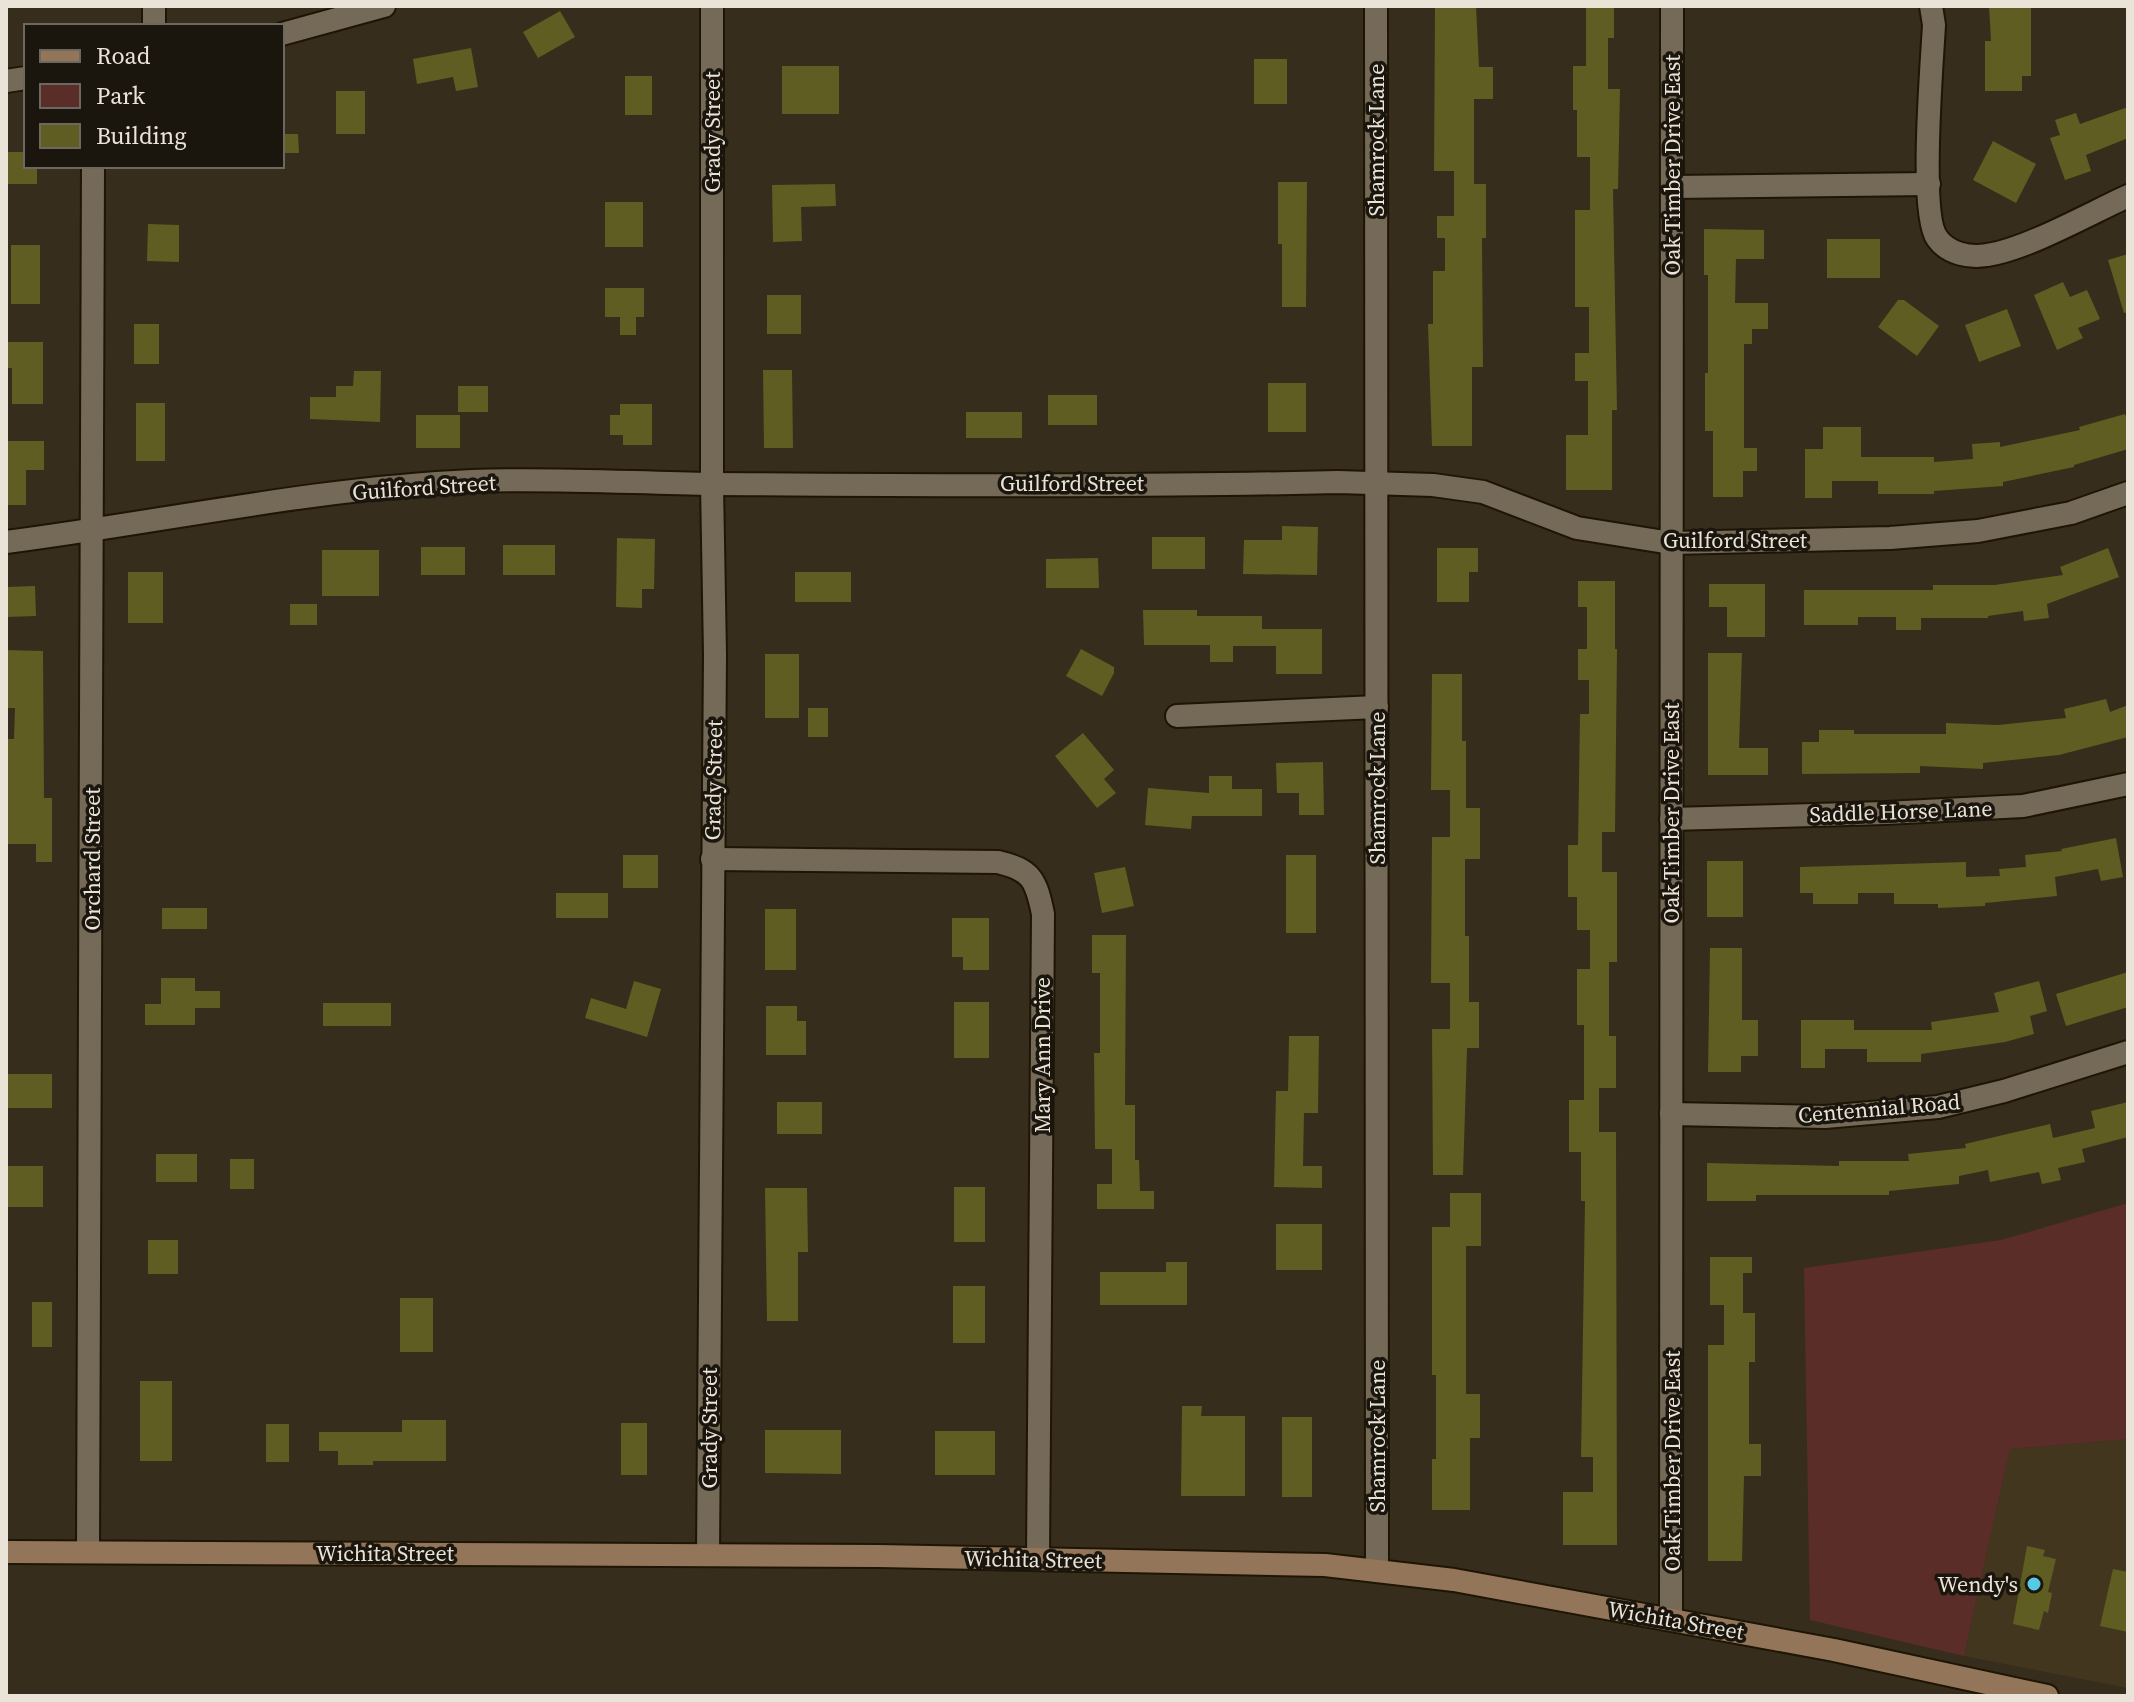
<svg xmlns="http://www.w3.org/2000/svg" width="2134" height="1702" font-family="'Source Serif 4',serif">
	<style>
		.built { fill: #43361e }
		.green { fill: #5b2d28 }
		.building { fill: #5f5d21 }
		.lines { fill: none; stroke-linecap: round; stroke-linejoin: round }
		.minor-casing { stroke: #1e1505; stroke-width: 26 }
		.tertiary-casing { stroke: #1e1505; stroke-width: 26 }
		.secondary-casing { stroke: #1e1505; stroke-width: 26 }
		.minor { stroke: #756a57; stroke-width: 22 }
		.tertiary { stroke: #756a57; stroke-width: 22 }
		.secondary { stroke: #93765a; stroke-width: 22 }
		.poi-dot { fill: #57c9e2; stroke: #1a160e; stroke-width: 3 }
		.labels { text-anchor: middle; stroke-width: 7; stroke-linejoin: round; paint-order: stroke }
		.street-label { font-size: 22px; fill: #e9e3d8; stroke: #1a160e }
		.poi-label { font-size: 22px; fill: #e9e3d8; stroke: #1a160e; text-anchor: end }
	</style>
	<rect width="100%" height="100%" fill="#372d1c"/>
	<path class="built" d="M2128 1439V1688L1964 1656 2010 1449Z"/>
	<path class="green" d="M2128 1203V1439L2010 1449 1964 1656 1810 1620 1804 1268 2001 1240Z"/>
	<g class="building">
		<path d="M1435 6H1476L1479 67H1493V99H1474V184H1486V238H1482L1483 367H1472V446H1432L1428 324H1433V271H1445V238H1437V216H1454V171H1434Z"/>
		<path d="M1586 6H1614V38H1608V89H1620L1618 189H1613L1617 410H1612V490H1566V435H1588V381H1575V353H1589V307H1575V210H1590V157H1577V110H1573V66H1586Z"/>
		<path d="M1989 6H2031V76H2022V91H1985V41H1991Z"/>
		<path d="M560 11 575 37 538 58 523 32Z"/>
		<path d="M471 48 478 87 456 91 453 77 417 84 413 59Z"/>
		<rect x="1254" y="59" width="33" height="45"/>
		<rect x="782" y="66" width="57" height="48"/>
		<rect x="625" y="76" width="27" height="39"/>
		<rect x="336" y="91" width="29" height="43"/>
		<path d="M2128 107V138L2086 155 2091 171 2065 180 2050 138 2060 135 2055 120 2076 113 2080 124Z"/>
		<path d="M282 134H298L299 153H282Z"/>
		<path d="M1993 141 2036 164 2016 203 1973 180Z"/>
		<path d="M8 152H26V166H37V184H8Z"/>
		<path d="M1278 182H1307L1306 307H1282V244H1278Z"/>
		<path d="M835 184 836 206 801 207 802 241 773 242 772 185Z"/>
		<rect x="605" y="202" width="38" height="45"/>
		<path d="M148 224 179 225V262L147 261Z"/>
		<path d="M1704 229 1764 230V259H1736L1735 303H1768V329H1752V344H1744V448H1757V471H1743V497H1713V431H1705V373H1708V275H1704Z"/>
		<rect x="1827" y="239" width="53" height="39"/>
		<rect x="11" y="245" width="29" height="59"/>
		<path d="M2128 254V312L2124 313 2108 260Z"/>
		<path d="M2063 282 2070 297 2087 290 2100 319 2078 328 2083 338 2057 350 2034 295Z"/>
		<path d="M605 288H644V317H636V335H620V317H605Z"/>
		<rect x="767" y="295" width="34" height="39"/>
		<path d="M1898 300H1904L1939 326 1917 356 1878 327Z"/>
		<path d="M2007 309 2021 346 1979 362 1965 325Z"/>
		<rect x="134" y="324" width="25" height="40"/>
		<path d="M6 342H43V404H12V368H6Z"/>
		<path d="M763 370H792L793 448H764Z"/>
		<path d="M354 371H381L380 422 310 419V397H336V386H353Z"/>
		<rect x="1268" y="383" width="38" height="49"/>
		<rect x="458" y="386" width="30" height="26"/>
		<rect x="1048" y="395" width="49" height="30"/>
		<rect x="136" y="403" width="29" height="58"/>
		<path d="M620 404H652V445H623V435H610V415H620Z"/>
		<rect x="966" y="412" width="56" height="26"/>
		<path d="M2125 414 2128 424V449L2074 465V467L2003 482V486L1934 491V494H1878V481H1832V498H1805V449H1823V427H1861V457H1934V462L1973 459 1972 444 2000 442V447L2080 430 2079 427Z"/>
		<rect x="416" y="415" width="44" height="33"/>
		<path d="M6 441H44V470H26V505H6Z"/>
		<path d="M1282 526 1318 527 1317 575 1243 574 1244 540H1282Z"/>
		<rect x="1152" y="537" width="53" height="32"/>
		<path d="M617 538 655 539 654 589H642V608L616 607Z"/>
		<rect x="503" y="545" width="52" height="30"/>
		<rect x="421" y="547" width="44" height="28"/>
		<path d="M1437 548H1478V572H1469V602H1437Z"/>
		<path d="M2108 548 2119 577 2047 604 2049 618 2024 621 2023 611 1988 616V618H1921V630H1896V617H1858V625H1804V590H1933V585H1995L2063 575 2060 567Z"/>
		<rect x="322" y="550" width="57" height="46"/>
		<path d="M1098 558 1099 588H1046V559Z"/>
		<rect x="128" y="572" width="35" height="51"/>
		<rect x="795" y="572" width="56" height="30"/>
		<path d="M1578 581H1615V649H1617L1615 832H1602V872H1617V962H1609V1036H1616V1088H1599V1132H1616L1617 1545H1563V1492H1593V1457H1581L1585 1201H1581V1152H1569V1100H1584V1025H1577V969H1590V930H1577V897H1568V845H1578L1580 714H1589V680H1578V649H1587V607H1578Z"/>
		<path d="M1709 584H1765V637H1727V607H1709Z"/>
		<path d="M35 586 36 616 6 617V587Z"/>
		<rect x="290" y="604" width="27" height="21"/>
		<path d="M1143 610H1197V616H1262V629H1322V674H1276V646H1233V662H1210V645H1144Z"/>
		<path d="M1081 649 1114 667V673L1102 696 1066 676Z"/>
		<path d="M6 650 43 651 44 798H52V862H36V844H6V739H14L15 708H6Z"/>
		<path d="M1708 653H1742L1739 748H1768V775H1708Z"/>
		<rect x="765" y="654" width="34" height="64"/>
		<path d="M1432 674H1462V741H1466V808H1480V859H1465V936H1469V1002H1479V1048H1467L1463 1175H1433L1432 1029H1450V983H1431L1432 837H1450V790H1431Z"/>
		<path d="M2106 699 2110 712 2128 705V737L2059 755 1983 763V769L1920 766V773L1802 774V742H1819V730H1854V734H1946V723L1998 725 2066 718 2064 709Z"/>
		<rect x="808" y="708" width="20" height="29"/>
		<path d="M1083 733 1114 770 1104 779 1116 793 1097 808 1055 756Z"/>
		<path d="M1323 762 1324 815H1299V793H1277L1276 763Z"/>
		<path d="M1209 776H1232V789H1262V816H1192L1191 829 1145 825 1148 788 1209 793Z"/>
		<path d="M2116 838 2123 877 2101 881 2098 869 2055 877 2057 896 1985 903V906L1938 908V904H1894V893H1858V904H1813V893H1800V867L1966 862V877L2000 876 1999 869 2026 867 2025 855 2062 851 2061 849Z"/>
		<rect x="623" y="855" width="35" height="33"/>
		<rect x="1286" y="855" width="30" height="78"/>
		<rect x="1707" y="861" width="36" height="56"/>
		<path d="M1125 867 1134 906 1102 913 1094 873Z"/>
		<rect x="556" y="893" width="52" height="25"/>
		<rect x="162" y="908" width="45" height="21"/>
		<rect x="765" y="909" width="31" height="61"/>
		<path d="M952 918H989V970H963V957H952Z"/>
		<path d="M1092 935H1126L1125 1105H1135V1160H1139L1140 1191H1154V1209H1097V1184H1112V1149H1095L1094 1053H1100V973H1092Z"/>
		<path d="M1710 948H1742V1020H1758V1056H1741V1072H1708Z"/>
		<path d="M2128 972V1007L2066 1026 2056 994Z"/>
		<path d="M161 978H195V991H220V1008H195V1025H145V1004H161Z"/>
		<path d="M634 981 661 989 647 1037 585 1018 591 998 626 1009Z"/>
		<path d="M2039 981 2047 1011 2030 1016 2034 1034 2005 1042 1921 1054V1062H1867V1049H1825V1068H1801V1020H1854V1030H1932L1931 1022 1999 1012 1994 993Z"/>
		<rect x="954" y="1002" width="35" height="56"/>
		<rect x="323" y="1003" width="68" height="23"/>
		<path d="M766 1006H797V1021H806V1055H766Z"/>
		<path d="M1289 1036H1319L1318 1113H1304L1303 1166H1322V1188L1274 1187 1276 1091H1288Z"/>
		<rect x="6" y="1074" width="46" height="34"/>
		<rect x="777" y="1102" width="45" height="32"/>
		<path d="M2128 1102V1137L2082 1149 2085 1162 2058 1168 2061 1180 2042 1184 2039 1172 1990 1182 1988 1170 1959 1176V1184L1889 1191V1195H1756V1201H1707V1163L1839 1166V1161H1909L1908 1154 1966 1148 1965 1144 2050 1124 2053 1138 2095 1128 2091 1111Z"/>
		<rect x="156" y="1154" width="41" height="28"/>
		<rect x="230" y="1159" width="24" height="30"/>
		<rect x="6" y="1166" width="37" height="41"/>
		<rect x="954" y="1187" width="31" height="55"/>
		<path d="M765 1188H807L808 1252H798V1321H767Z"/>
		<path d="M1450 1193H1481V1246H1466V1394H1480V1438H1470V1510H1432V1459H1436V1375H1432V1227H1450Z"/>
		<rect x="1276" y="1224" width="46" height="46"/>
		<rect x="148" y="1240" width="30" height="34"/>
		<path d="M1710 1257H1752V1273H1743V1313H1755V1362H1749V1444H1761V1476H1744L1742 1561H1708V1345H1724V1305H1710Z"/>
		<path d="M1166 1262H1187V1305H1100V1272H1166Z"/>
		<rect x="953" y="1286" width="32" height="57"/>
		<rect x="400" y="1298" width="33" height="54"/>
		<rect x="32" y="1302" width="20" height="45"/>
		<rect x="140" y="1381" width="32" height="80"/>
		<path d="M1182 1406H1202L1201 1416H1245V1496H1181Z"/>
		<rect x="1282" y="1417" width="30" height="80"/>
		<path d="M402 1420H446V1461H373V1465H338V1451H319V1432H402Z"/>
		<rect x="621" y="1423" width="26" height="52"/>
		<rect x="266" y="1424" width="23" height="38"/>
		<path d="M765 1430H841V1474L765 1473Z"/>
		<rect x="935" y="1431" width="60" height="44"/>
		<path d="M2027 1546 2045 1550 2043 1556 2056 1559 2048 1592 2052 1593 2048 1613 2044 1611 2039 1630 2013 1624Z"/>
		<path d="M2113 1569 2128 1572V1632L2100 1626Z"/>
	</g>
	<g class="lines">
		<g class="minor-casing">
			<g id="minor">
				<path d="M154 6V26"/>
				<path d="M1376 6 1377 1571"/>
				<path d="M1931 6 1934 25C1932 63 1919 213 1937 238 1948 254 1970 258 1987 255 2025 250 2091 213 2128 196"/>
				<path d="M1672 187 1929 184"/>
				<path d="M6 542C161 522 315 488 472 481 552 478 633 483 713 484 921 485 1130 487 1338 482L1433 485 1483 492 1577 528 1671 543 1890 538 1978 531 2071 513 2128 493"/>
				<path d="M1177 716 1377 707"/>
				<path d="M1671 819 1885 813 2023 806 2128 784"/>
				<path d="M712 859 998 862C1032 870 1036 880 1043 914L1038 1558"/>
				<path d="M1671 1114 1825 1117 1938 1107 2004 1091 2128 1052"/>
				<path d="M88 1552 93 166"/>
				<path d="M708 1555 715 655 712 484V6"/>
				<path d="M1671 1619 1672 6"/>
			</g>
		</g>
		<g class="tertiary-casing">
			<g id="tertiary">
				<path d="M282 34 384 6"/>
				<path d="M6 81 26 78"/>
			</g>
		</g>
		<g class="secondary-casing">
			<path id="secondary" d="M6 1552 879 1556 1325 1565 1454 1580 1834 1650 2047 1696"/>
		</g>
		<use href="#minor" class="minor"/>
		<use href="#tertiary" class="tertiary"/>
		<use href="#secondary" class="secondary"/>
	</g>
	<circle class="poi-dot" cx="2034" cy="1584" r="8"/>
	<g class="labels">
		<g class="street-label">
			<text transform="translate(712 132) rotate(-90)" y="8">Grady Street</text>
			<text transform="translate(1376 140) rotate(-90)" y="8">Shamrock Lane</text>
			<text transform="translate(1672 165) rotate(-90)" y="8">Oak Timber Drive East</text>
			<text x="1072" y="491">Guilford Street</text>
			<text transform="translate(424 487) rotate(-4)" y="8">Guilford Street</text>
			<text x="1735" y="548">Guilford Street</text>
			<text transform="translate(713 780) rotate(-89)" y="8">Grady Street</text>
			<text transform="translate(1377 788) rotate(-90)" y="8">Shamrock Lane</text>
			<text transform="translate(1901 811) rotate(-2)" y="8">Saddle Horse Lane</text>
			<text transform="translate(1671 813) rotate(-90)" y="8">Oak Timber Drive East</text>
			<text transform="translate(92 859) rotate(-90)" y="8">Orchard Street</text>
			<text transform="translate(1042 1055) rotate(-90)" y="8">Mary Ann Drive</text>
			<text transform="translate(1879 1108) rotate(-5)" y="8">Centennial Road</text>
			<text transform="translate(709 1428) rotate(-90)" y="8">Grady Street</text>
			<text transform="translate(1377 1436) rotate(-90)" y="8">Shamrock Lane</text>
			<text transform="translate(1672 1461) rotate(-90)" y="8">Oak Timber Drive East</text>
			<text x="385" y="1561">Wichita Street</text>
			<text transform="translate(1033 1559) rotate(1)" y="8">Wichita Street</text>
			<text transform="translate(1676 1620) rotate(10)" y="8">Wichita Street</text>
		</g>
		<g class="poi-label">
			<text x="2018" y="1592">Wendy's</text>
		</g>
	</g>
	<rect width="2134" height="1702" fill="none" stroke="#e9e3d8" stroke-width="16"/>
	<rect x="24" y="24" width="260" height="144" fill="#1a160e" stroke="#6d685f" stroke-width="2"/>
	<rect x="40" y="50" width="40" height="12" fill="#93765a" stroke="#6d685f" stroke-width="2"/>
	<text x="96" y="64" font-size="24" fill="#e9e3d8">Road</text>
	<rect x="40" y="84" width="40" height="24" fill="#5b2d28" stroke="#6d685f" stroke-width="2"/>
	<text x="96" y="104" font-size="24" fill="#e9e3d8">Park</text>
	<rect x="40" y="124" width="40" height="24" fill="#5f5d21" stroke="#6d685f" stroke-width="2"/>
	<text x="96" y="144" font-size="24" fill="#e9e3d8">Building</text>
</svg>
